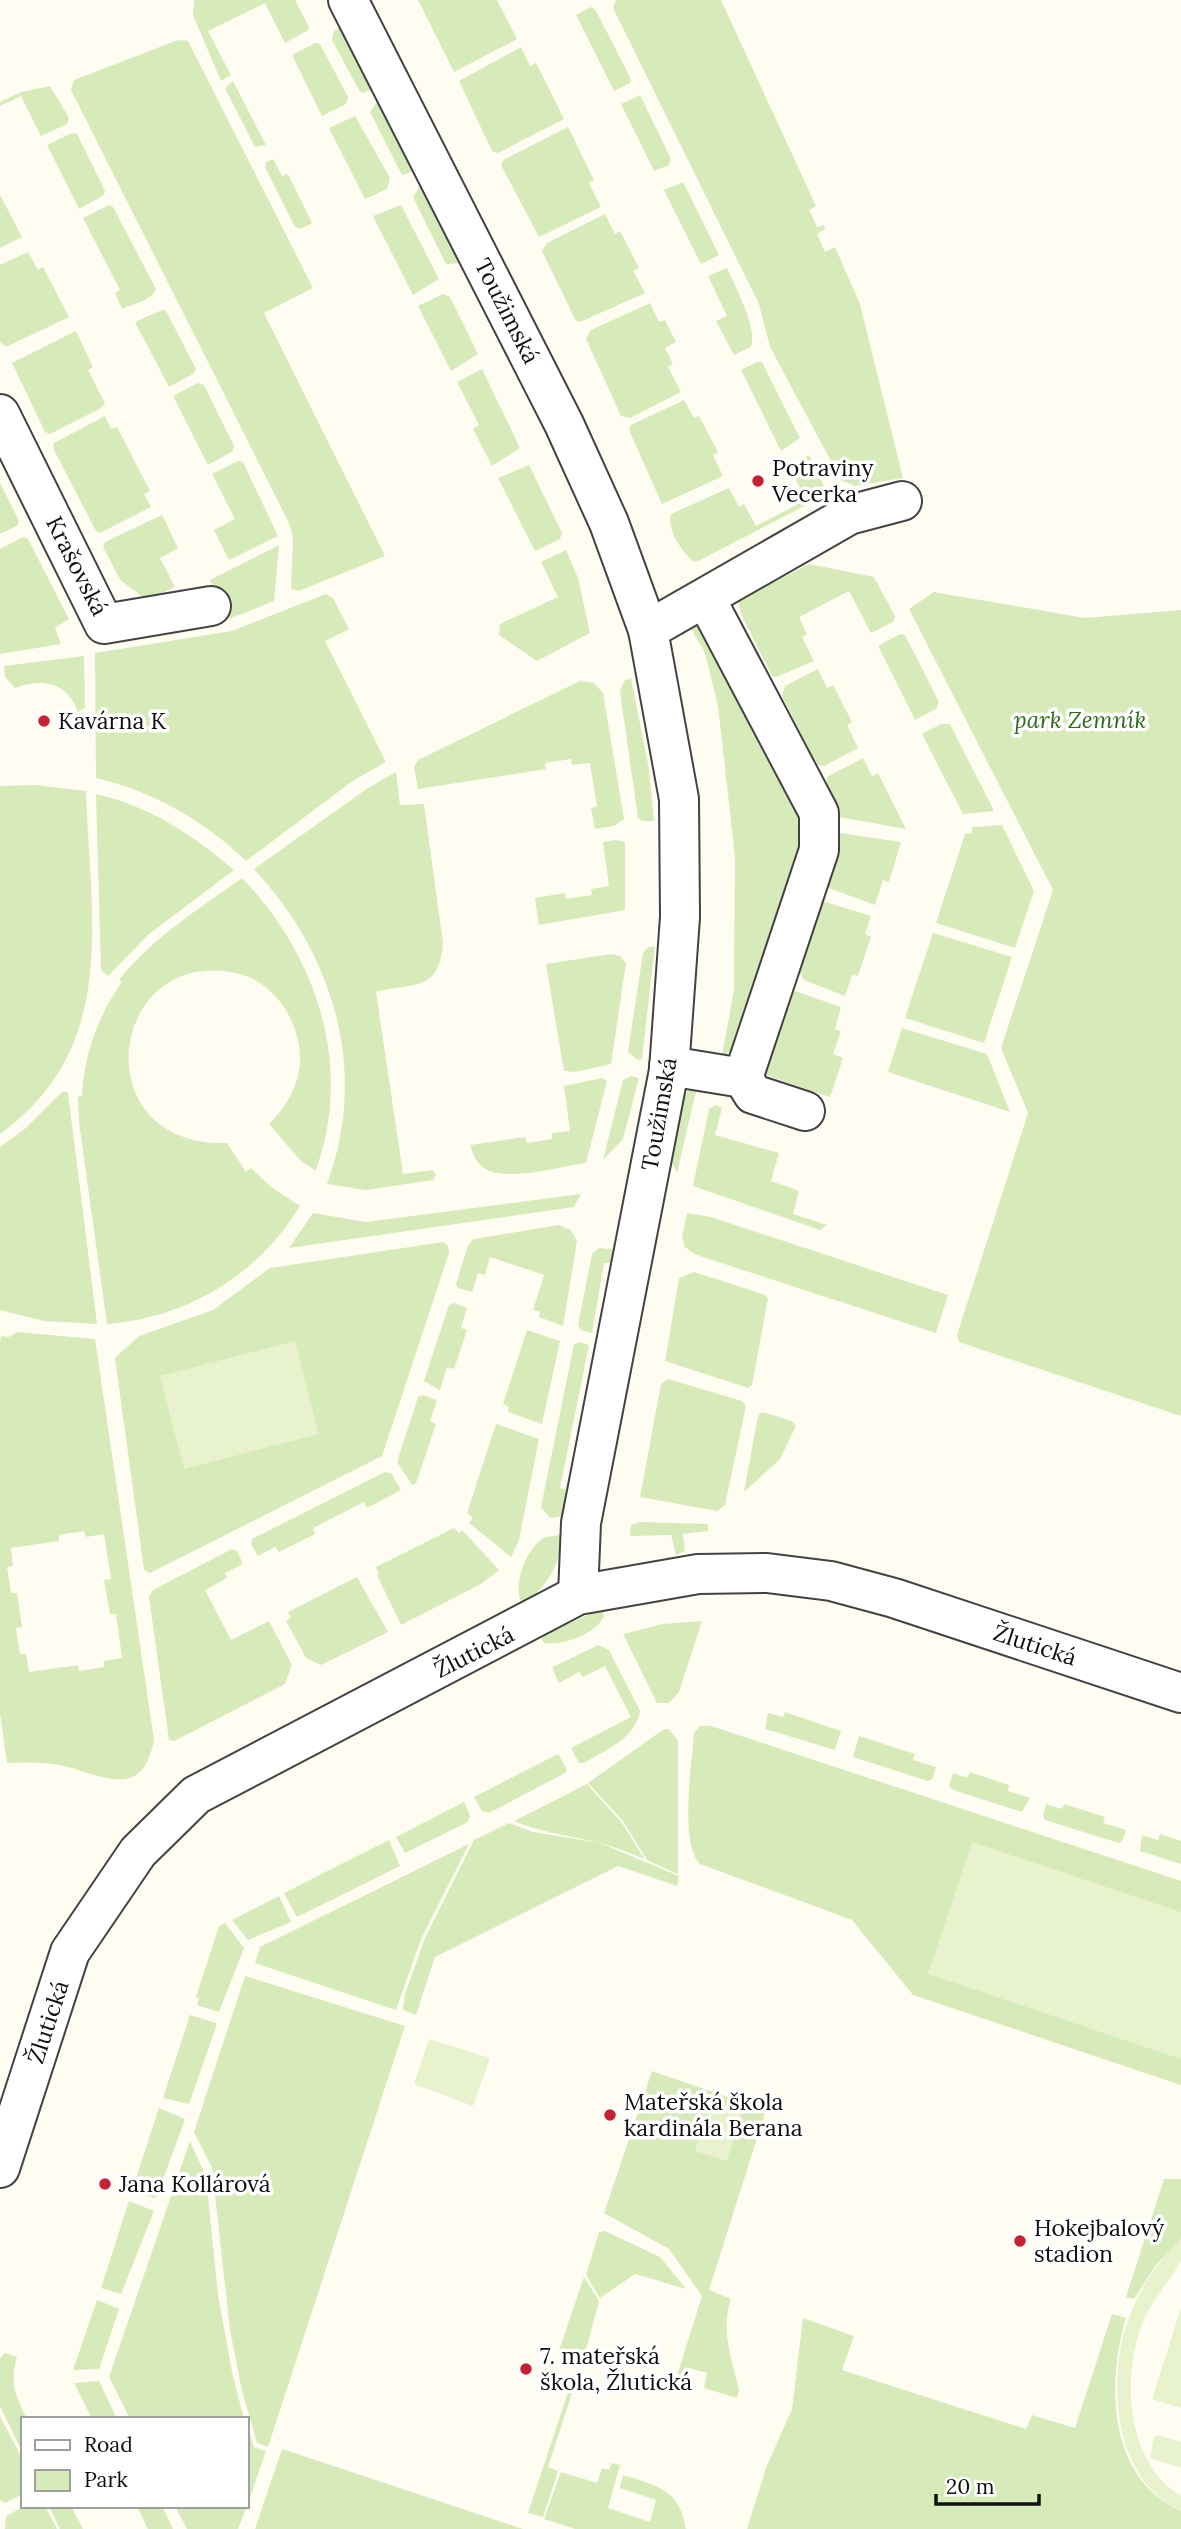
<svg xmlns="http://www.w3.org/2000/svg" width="1181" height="2529" font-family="Lora,serif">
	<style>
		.green { fill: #d7ebba; fill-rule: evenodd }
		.pitch { fill: #e8f2cc }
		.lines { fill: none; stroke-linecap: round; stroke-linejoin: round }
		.minor-casing { stroke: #434343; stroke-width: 42 }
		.minor { stroke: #fff; stroke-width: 38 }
		.poi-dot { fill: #c52234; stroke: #fff; stroke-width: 2.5 }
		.labels { text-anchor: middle; stroke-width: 7; stroke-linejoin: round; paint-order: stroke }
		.street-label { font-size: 23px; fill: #101010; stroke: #fff }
		.poi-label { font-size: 23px; fill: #101010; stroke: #fff; text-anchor: start }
		.park-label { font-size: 23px; font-style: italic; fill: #326b1d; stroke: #fff }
	</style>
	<rect width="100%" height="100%" fill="#fffcf2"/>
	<g class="green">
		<path d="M194 0H295L309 27 307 31 285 43 265 3 208 31 231 75 221 81 193 15Z"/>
		<path d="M418 0H497L517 39 454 72Z"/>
		<path d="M616 0H721L816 206 809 210 817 227 824 225 825 229 817 234 825 252 835 247 860 304 903 478 855 486 841 480 770 347 759 304 613 8Z"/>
		<path d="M591 7 595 9 631 79 630 83 614 91 576 15Z"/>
		<path d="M339 28 371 89 363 93 360 92 332 40 334 31Z"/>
		<path d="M178 40 188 41 313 288 264 313 385 556 299 591 291 589 293 536 288 521 71 90 74 80Z"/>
		<path d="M315 43 320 44 348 97 346 104 322 116 292 55Z"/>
		<path d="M521 47 530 66 536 63 564 119 498 153 492 151 459 81Z"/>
		<path d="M233 81 266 145 255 147 227 92 225 88Z"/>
		<path d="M50 86 69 118 67 124 41 136 21 96 0 106V102L21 92Z"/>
		<path d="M640 95 671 159 669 165 654 171 621 104Z"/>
		<path d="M377 102 414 171 402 175 370 112Z"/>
		<path d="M355 116 390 178 387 189 365 199 329 128Z"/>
		<path d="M568 127 594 180 589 183 601 207 539 237 501 165 503 160Z"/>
		<path d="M72 133 77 134 105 191 104 195 79 209 47 145Z"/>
		<path d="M273 159 282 176 288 174 312 223 301 229 295 227 265 167 266 162Z"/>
		<path d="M683 182 719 255 701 264 664 190Z"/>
		<path d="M420 186 459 263 446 264 413 197Z"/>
		<path d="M0 195 22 237 0 248Z"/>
		<path d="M109 205 113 207 156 289C150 302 131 304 122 309L115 293 120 290 83 218Z"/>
		<path d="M401 205 439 279 413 295 373 216Z"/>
		<path d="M605 214 615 234 620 231 639 268 633 271 645 293 580 322 576 321 542 251 547 243Z"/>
		<path d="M28 252 38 270 43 267 69 317 6 347 0 342V265Z"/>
		<path d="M727 268C735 286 758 329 751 347L734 355 716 321 727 316 708 276Z"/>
		<path d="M443 294 450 297 478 354 451 371 418 306Z"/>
		<path d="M650 303 659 322 665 320 676 342 665 348 673 364 668 367 681 392 630 418 621 416 586 339 591 330Z"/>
		<path d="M162 310 166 311 196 369 193 374 169 387 135 322Z"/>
		<path d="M76 331 93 367 88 370 105 403 101 408 50 434 45 432 12 363Z"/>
		<path d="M757 362H762L800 438 781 451 741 370Z"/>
		<path d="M482 369 520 448 492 466 473 429 479 425 457 382Z"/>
		<path d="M198 383 204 385 234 446 233 451 208 465 173 396Z"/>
		<path d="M684 400 694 418 699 416 718 452 713 455 723 476 662 504 629 430 631 425Z"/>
		<path d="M105 416 111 429 117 427 150 491 144 494 151 507 100 533 96 531 53 448 54 443Z"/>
		<path d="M809 455 824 486 816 500 700 560 694 562C683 553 666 529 671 514L729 488 739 507 744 504 756 526 806 500 789 466Z"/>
		<path d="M238 461 243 462 278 536 229 560 214 530 235 519 212 474Z"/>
		<path d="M529 465 562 533 560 539 535 551 498 478Z"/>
		<path d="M0 483 19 521 17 526 0 534Z"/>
		<path d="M162 515 178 548 160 558 175 587 158 595 142 596 121 581 103 547 105 542Z"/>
		<path d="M23 537 28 539 69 619 55 628 61 644 0 654V549Z"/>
		<path d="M279 545 274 601 229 619 210 580Z"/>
		<path d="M566 550 578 578 590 633 537 661 499 635 500 624 558 597 541 562Z"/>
		<path d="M809 564 874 577 895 616 893 622 871 633 849 591 799 617 807 634 802 637 814 661 776 677 772 676 741 614 738 601Z"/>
		<path d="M934 592 1085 618 1181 610V1416L959 1342 957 1335 1028 1113 1001 1048 1053 890 909 609Z"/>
		<path d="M326 594 333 598 349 629 325 641 386 762 354 780 246 861C205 821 152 791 96 778L95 653 232 631Z"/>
		<path d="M706 620 802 809 806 837 735 1049 722 1056 734 990 735 857 718 706 705 653 690 627Z"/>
		<path d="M900 634 905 635 939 702 936 709 915 720 878 646Z"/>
		<path d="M84 656 85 708 78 712C67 682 43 678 15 688L5 677 4 666Z"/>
		<path d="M818 669 827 688 833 685 852 722 847 725 858 748 824 766 817 765 782 696 785 686Z"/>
		<path d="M631 678 649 769 654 821H642L638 818 620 692 624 681Z"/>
		<path d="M580 681 594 683 603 693 624 819 614 826 595 829 591 808 597 806 590 763 572 765 571 759 545 763 546 769 418 789 414 767 418 760Z"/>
		<path d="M941 724H950L994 811 963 814 922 734Z"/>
		<path d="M863 758 872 776 878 773 906 829 839 817 827 787V777Z"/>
		<path d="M396 772 400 805 424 804 443 943C439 993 414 982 376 992L403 1174 432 1170 436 1174 433 1180 366 1190 327 1184C369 1071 334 955 254 869L368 788Z"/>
		<path d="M36 785 86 791C90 920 120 1047 0 1134V786Z"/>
		<path d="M96 794C149 806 193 835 234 870L149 934 108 976 101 970Z"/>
		<path d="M1002 825 1034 891 1015 948 936 923 965 834 972 833V827Z"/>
		<path d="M840 833 901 842 889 882 883 880 875 905 826 887Z"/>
		<path d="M616 840 625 842V910L539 925 535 898 565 893 566 899 592 895 591 889 609 886 603 842Z"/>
		<path d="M242 878C307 945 345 1040 326 1134 324 1147 319 1159 316 1171L301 1161 269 1124C294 1099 307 1068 296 1033 289 1007 267 981 240 974 109 941 80 1147 227 1143L246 1172 251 1168 271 1187 300 1206C258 1275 187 1318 107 1324L79 1122 78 1097 82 1096C84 1054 98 1016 122 982L119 980C152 938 199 909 242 878Z"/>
		<path d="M822 901 871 916 865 934 871 937 858 976 852 975 845 996 804 980 799 971Z"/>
		<path d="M933 933 1012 957 984 1043 905 1018Z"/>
		<path d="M655 946 642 1059 638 1060 628 1052 643 953 648 947Z"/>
		<path d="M611 954 620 956 626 963 611 1064 575 1072 564 1071 546 964Z"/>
		<path d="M795 991 841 1007 835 1029 841 1031 833 1054 843 1058 830 1097 763 1074 790 992Z"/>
		<path d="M902 1028 987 1054 1010 1112 888 1072Z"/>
		<path d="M631 1076 639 1078 623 1139 603 1160 623 1080Z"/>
		<path d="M602 1078 607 1081 586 1163C562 1166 505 1183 484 1168 476 1163 473 1154 470 1145L525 1137 527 1143 552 1139V1133L570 1131 564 1086Z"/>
		<path d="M697 1087 677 1173 670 1159 682 1095Z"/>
		<path d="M63 1091 68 1093 97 1324 44 1321 0 1310V1147L26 1128Z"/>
		<path d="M716 1105 722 1108 715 1135 779 1153 771 1181 799 1191 793 1214 827 1225 820 1230 693 1186 709 1109Z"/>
		<path d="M581 1194 574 1207 289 1248 313 1213 366 1222Z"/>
		<path d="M687 1213 711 1217 948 1295 936 1333 694 1254 685 1247 682 1237Z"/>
		<path d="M559 1225 571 1230 577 1241 563 1326 539 1317 540 1312 533 1310 544 1275 490 1257 485 1275 478 1273 472 1292 458 1288 456 1284 468 1245 474 1239Z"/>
		<path d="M443 1242 448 1246 449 1253 382 1456 150 1573 144 1570 115 1358 139 1336 213 1310 270 1268Z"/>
		<path d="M599 1248 617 1250 612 1263H604L592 1333 581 1330 578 1325 592 1254Z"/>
		<path d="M694 1272 763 1294 768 1298 752 1385 748 1388 665 1361 679 1278Z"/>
		<path d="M454 1303 467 1308 461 1328 467 1330 454 1369 447 1367 440 1390 424 1381 449 1305Z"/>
		<path d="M527 1330 560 1341 542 1424 508 1412 509 1407 503 1404Z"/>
		<path d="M17 1332 95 1339 154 1740C143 1798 107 1778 68 1767 49 1762 27 1762 7 1763L0 1713V1344L1 1336 9 1337ZM84 1531 86 1537 104 1534 111 1579 104 1580 110 1614H116L122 1658 104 1661V1667L79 1671 78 1665 29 1672 26 1654H20L16 1628 22 1627 17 1593H11L7 1567 13 1566 11 1548 59 1541V1535Z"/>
		<path d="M579 1342 589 1345 560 1488 568 1490 564 1516 550 1518 541 1507 574 1344Z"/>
		<path d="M668 1379 742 1401 746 1406 725 1505 717 1511 640 1497 661 1384Z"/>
		<path d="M423 1395 437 1400 430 1421 436 1424 416 1483 412 1485 397 1462 418 1397Z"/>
		<path d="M762 1412 792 1421 796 1426 780 1459 744 1492 758 1416Z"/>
		<path d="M496 1424 539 1439 519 1540 511 1557 469 1523 473 1518 467 1513Z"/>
		<path d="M385 1472 391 1473 401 1490 367 1508 364 1502 313 1528 315 1534 279 1552 275 1547 258 1556 251 1544 252 1539Z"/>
		<path d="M640 1522 708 1524V1531L683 1534 685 1551 676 1555 671 1535 630 1536 631 1525Z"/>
		<path d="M454 1528 459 1533 462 1530 499 1570 481 1584 401 1625 377 1575 379 1574 376 1567Z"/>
		<path d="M561 1535C562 1565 545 1588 523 1605 511 1589 526 1547 544 1538 549 1536 555 1536 561 1535Z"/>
		<path d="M232 1549 237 1551 243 1564 225 1573 227 1578 205 1590 231 1640 269 1621 292 1665 285 1684 174 1741 169 1740 149 1597 153 1590Z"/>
		<path d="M357 1577 388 1632 321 1665 306 1658 286 1621 291 1618 288 1612Z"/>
		<path d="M602 1609 604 1616C596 1634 563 1646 544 1643L540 1636Z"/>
		<path d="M702 1621 679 1692 669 1703H657L623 1634 663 1624Z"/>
		<path d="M598 1645 609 1650 640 1711C635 1739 607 1749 584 1763H579L571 1748 631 1717 605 1666 583 1677 579 1672 559 1683 553 1670V1667Z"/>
		<path d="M785 1712 841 1731 835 1750 765 1729 768 1713 783 1717Z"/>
		<path d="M700 1726H711L1181 1881V2085L913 1995 852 1920 700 1864C679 1842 692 1764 694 1733Z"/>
		<path d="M664 1729H669L678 1741V1874L647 1860 623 1821 588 1783Z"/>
		<path d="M859 1736 915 1754 913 1760 936 1767 932 1779 928 1781 853 1757Z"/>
		<path d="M558 1754 567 1770 565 1773 489 1813 482 1811 474 1797Z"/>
		<path d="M970 1772 1009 1785 1008 1791 1030 1798 1022 1812 953 1790 949 1786 953 1773 967 1778Z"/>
		<path d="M587 1784 622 1823 645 1860C598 1836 558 1839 514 1821Z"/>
		<path d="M464 1802 470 1816 468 1822 405 1853 396 1837Z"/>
		<path d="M1046 1804 1062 1809 1064 1804 1105 1817 1103 1823 1126 1830 1122 1841 1119 1843 1045 1820 1043 1816Z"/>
		<path d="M509 1823 533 1832 600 1843 679 1876 677 1886 618 1866 435 1957 416 2015 403 2010 405 1994 425 1938 474 1840Z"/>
		<path d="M1160 1834 1181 1841V1864L1140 1851 1142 1835 1158 1840Z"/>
		<path d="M389 1840 400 1866 297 1917 284 1893Z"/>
		<path d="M469 1844 421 1939 396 2010 255 1963 260 1947Z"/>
		<path d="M279 1896 291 1922 248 1940 232 1920Z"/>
		<path d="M225 1923 244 1948 219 2012 197 2005 199 1999 196 1997 219 1926Z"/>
		<path d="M245 1976 405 2026 268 2447 257 2443 242 2391 230 2330 212 2168 194 2132Z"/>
		<path d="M190 2015 216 2023V2027L189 2104 163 2098Z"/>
		<path d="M652 2071 766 2110 709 2290 731 2299C720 2330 732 2359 739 2390L737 2398 704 2388 707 2373 685 2367 682 2381 676 2379 702 2296 669 2249 604 2213Z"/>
		<path d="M159 2108 185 2119 157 2196 153 2198 132 2190Z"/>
		<path d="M190 2141 206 2177 218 2295 232 2372 244 2419H130L109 2377Z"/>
		<path d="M1164 2179H1181V2239L1156 2265 1134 2299 1126 2297Z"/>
		<path d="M129 2201 154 2211 121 2294 101 2288Z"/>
		<path d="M605 2231 660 2257 686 2289 635 2274 600 2298 586 2275 599 2232Z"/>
		<path d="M584 2277 599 2301 583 2361 558 2353Z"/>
		<path d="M97 2300 119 2309 99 2369 73 2370Z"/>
		<path d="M1112 2314 1126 2318C1106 2384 1108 2479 1181 2511V2529H747L766 2468 792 2409 803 2318 854 2336 842 2370 1026 2429 1032 2415 1075 2428Z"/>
		<path d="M5 2353 17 2357C9 2382 16 2397 27 2419H23V2454L0 2406V2359Z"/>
		<path d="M574 2374 578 2375 548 2467 558 2471 543 2517 528 2513Z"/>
		<path d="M99 2381 117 2419H92L74 2383Z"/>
		<path d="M0 2416 23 2460V2494L5 2503 0 2500Z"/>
		<path d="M247 2425 254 2447 266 2451 247 2506Z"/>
		<path d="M282 2449 523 2529H255Z"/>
		<path d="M612 2463 620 2465 608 2508 650 2522 656 2500 620 2488 623 2475C658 2486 679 2489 686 2529H575L544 2519 561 2472 597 2483 602 2468 609 2470Z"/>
		<path d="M25 2506H45L57 2529H5L6 2516Z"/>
		<path d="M49 2506H71L83 2529H60Z"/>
		<path d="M137 2506H162L173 2529H148Z"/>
		<path d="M175 2506H247L238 2529H187Z"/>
	</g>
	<g class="pitch">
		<path d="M295 1341 319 1434 184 1469 160 1376Z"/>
		<path d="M972 1842 1181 1912V2059L928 1974Z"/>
		<path d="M429 2039 490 2058 473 2106 414 2084Z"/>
		<path d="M711 2100 743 2110 727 2161 695 2151Z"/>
		<path d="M1181 2239C1181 2245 1181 2254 1181 2260 1180 2266 1150 2305 1144 2319 1121 2374 1125 2463 1181 2496V2511C1117 2483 1107 2390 1125 2330 1135 2296 1156 2262 1181 2239Z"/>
		<path d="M1181 2308V2408L1152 2399Z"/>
		<path d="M1157 2435 1181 2442V2468L1150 2458 1154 2437Z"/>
	</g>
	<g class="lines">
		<g class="minor-casing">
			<g id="minor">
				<path d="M348 0 564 424 609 523 648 630 679 799 680 917 669 1070 581 1523 578 1595"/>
				<path d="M0 414 104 624 211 606"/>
				<path d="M706 599 819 813V850L743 1078"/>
				<path d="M648 630 849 515 902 501"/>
				<path d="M669 1066 743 1078 753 1094 805 1111"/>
				<path d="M0 2168 70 1952 138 1852 196 1795 578 1595 698 1574 767 1573 831 1581 894 1598 1181 1693"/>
			</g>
		</g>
		<use href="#minor" class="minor"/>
	</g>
	<g class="poi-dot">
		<circle cx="758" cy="481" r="7"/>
		<circle cx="44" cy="721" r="7"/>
		<circle cx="610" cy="2115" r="7"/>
		<circle cx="105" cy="2184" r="7"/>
		<circle cx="1020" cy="2241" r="7"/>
		<circle cx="526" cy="2369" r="7"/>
	</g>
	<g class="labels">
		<g class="street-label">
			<text transform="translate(507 311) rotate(63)" y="8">Toužimská</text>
			<text transform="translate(77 566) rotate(63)" y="8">Krašovská</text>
			<text transform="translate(659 1114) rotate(-80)" y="8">Toužimská</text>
			<text transform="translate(1035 1645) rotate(18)" y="8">Žlutická</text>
			<text transform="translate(474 1652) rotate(-27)" y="8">Žlutická</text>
			<text transform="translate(48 2022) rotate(-72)" y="8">Žlutická</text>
		</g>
		<g class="poi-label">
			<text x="772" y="476">Potraviny<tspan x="772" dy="26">Vecerka</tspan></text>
			<text x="58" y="729">Kavárna K</text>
			<text x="624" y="2110">Mateřská škola<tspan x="624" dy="26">kardinála Berana</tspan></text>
			<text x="119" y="2192">Jana Kollárová</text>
			<text x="1034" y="2236">Hokejbalový<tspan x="1034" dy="26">stadion</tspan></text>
			<text x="540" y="2364">7. mateřská<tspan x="540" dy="26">škola, Žlutická</tspan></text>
		</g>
		<g class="park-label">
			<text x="1080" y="728">park Zemník</text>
		</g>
	</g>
	<rect x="21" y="2417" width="228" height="91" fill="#ffffff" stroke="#9f9f9f" stroke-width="2"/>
	<rect x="35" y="2440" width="35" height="10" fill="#ffffff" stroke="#9f9f9f" stroke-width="2"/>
	<text x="84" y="2452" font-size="21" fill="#101010">Road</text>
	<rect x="35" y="2470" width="35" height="21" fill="#d7ebba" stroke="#9f9f9f" stroke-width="2"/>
	<text x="84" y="2487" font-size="21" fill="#101010">Park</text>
	<path d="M936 2494v10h103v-10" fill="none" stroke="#101010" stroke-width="3.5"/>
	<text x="946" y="2494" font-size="21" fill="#101010" stroke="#ffffff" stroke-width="5" paint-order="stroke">20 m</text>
</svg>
